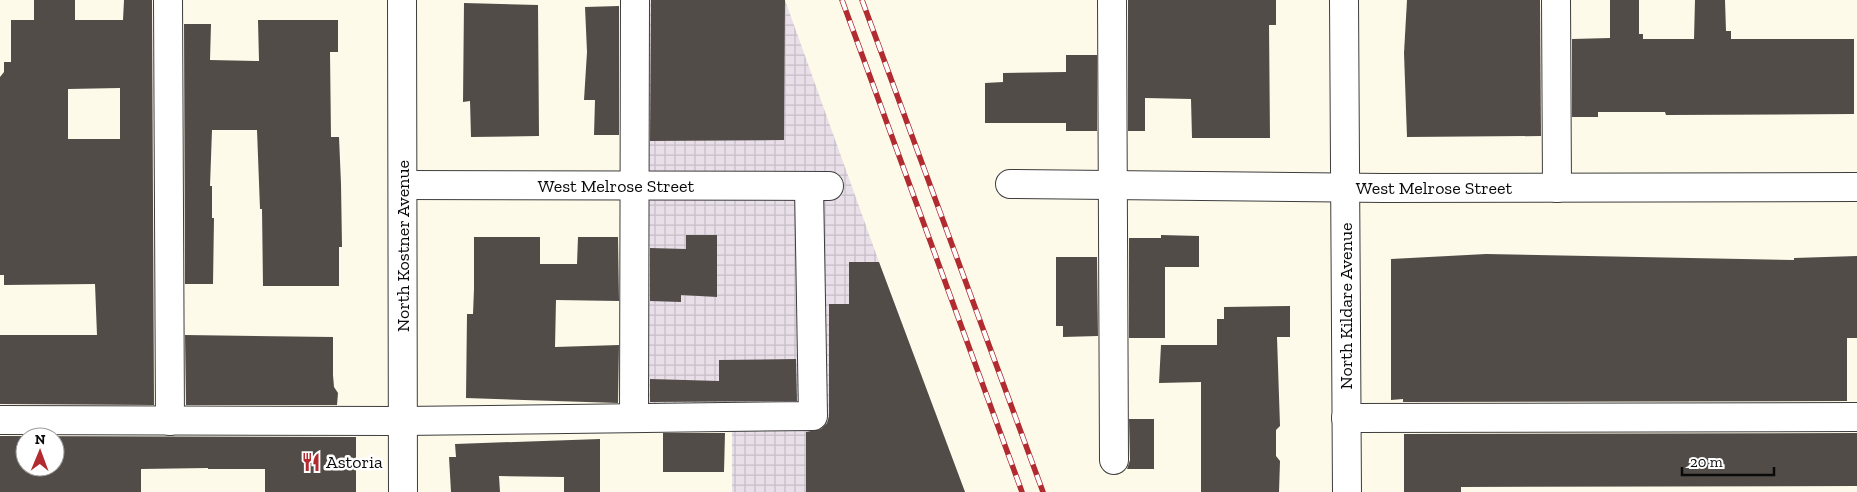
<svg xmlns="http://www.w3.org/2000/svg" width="1857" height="492" font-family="'Zilla Slab',serif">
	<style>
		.industrial { fill: url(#industrial-grid) }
		.building { fill: #524c48; fill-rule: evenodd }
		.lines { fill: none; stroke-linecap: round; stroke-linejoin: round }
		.minor-casing { stroke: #3d3d3d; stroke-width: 30 }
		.minor { stroke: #fff; stroke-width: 28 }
		.rail-casing { stroke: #b12b30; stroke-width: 5.5 }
		.rail { stroke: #fff; stroke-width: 4; stroke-dasharray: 11; stroke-linecap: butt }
		.labels { text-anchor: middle; stroke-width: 5; stroke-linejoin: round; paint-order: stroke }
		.street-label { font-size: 18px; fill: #0a0a0a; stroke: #fff }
		.poi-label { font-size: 18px; fill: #0a0a0a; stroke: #fff; text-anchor: start }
	</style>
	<defs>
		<pattern id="industrial-grid" width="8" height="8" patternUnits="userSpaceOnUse" patternTransform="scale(1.25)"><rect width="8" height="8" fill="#e8dfe9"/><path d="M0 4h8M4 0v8" fill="none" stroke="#c6bec6"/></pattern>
	</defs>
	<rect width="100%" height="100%" fill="#fefae9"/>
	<path class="industrial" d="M642 0H785L879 262 965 492H732V412H641Z"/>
	<g class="building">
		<path d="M34 0H75V20H123L124 0H152L154 405 0 404V335H97L95 284 4 285V275H0V77L4 72V62H11V20H34ZM120 88V139H68V89Z"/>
		<path d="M651 0H785L784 140 650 141Z"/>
		<path d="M1128 0H1276V25H1269L1270 138H1192L1191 99 1145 98V131H1128Z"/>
		<path d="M1407 0H1540L1541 136 1407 137 1404 53Z"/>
		<path d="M1610 0H1639V34H1643V39H1694L1695 0H1725L1726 31H1731V39H1854V114L1666 115 1665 112H1598V117H1572V39L1610 38Z"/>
		<path d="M464 3 538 5 539 136 471 137 470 101 463 102Z"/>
		<path d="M619 6V135H594L595 100H584L587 52 585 7Z"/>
		<path d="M258 20H338V52H330L331 137H339L341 184 342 247H339V286H263L262 209H260L257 130H212L210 186H212V218H214L213 284H185L184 24H211L210 60 259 61Z"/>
		<path d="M1066 55H1097V131H1066V123H985V83L1003 82V73L1066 72Z"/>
		<path d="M686 235H717V297L681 295V302L650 301V248L686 249Z"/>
		<path d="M1161 235 1199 236V267H1165V338H1129V238H1161Z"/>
		<path d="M474 237H540V264H577L578 237H618L619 301 556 300 555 347 619 345 618 403 466 398 467 314H473L474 289Z"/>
		<path d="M1486 254 1794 260V258L1857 256V338H1847V401L1403 402V399L1391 400V259Z"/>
		<path d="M1056 257H1097L1098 336 1063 337V326H1056Z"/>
		<path d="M849 262H879L965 492H806V432L821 429 827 423 829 416V304H849Z"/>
		<path d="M1290 306V337H1277L1280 426 1276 430V456L1280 461 1279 492H1201V382L1159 383 1161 345H1217V319H1224V307Z"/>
		<path d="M185 335 333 337V375L334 387 338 393 337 405H186Z"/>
		<path d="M796 359 797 401 650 402V379L719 381V360Z"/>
		<path d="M1129 419H1154V469H1127L1130 460Z"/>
		<path d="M663 433H725L724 472H663Z"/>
		<path d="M1857 433V486L1461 487V492H1404V434Z"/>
		<path d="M0 436 356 437V492H265V469H208V468L141 469V492H0ZM25 437H55V467H25Z"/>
		<path d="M600 439V492H564V477L499 476 500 492H451L449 457H456L455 444Z"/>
	</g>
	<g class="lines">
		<g class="minor-casing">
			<g id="minor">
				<path d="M168 0 170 421"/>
				<path d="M402 0 403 492"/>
				<path d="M1112 0 1114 460"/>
				<path d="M1344 0 1347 492"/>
				<path d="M1556 0 1557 188"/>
				<path d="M1010 184 1383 188 1857 187"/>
				<path d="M403 185 829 186"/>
				<path d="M634 418 635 0"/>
				<path d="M1346 418 1857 417"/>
				<path d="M0 420 403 421 813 416 809 186"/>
			</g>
		</g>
		<use href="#minor" class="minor"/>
		<g class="rail-casing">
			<g id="rail">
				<path d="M842 0 1022 492"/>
				<path d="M862 0 1043 492"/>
			</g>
		</g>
		<use href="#rail" class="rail"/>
	</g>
	<defs>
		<g id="restaurant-bare" transform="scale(1.5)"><path d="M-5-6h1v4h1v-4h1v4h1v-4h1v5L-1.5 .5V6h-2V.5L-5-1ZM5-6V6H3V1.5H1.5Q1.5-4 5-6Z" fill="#b12b30" stroke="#fff" stroke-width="2.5" paint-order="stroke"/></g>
	</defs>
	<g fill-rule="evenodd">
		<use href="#restaurant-bare" x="311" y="462"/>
	</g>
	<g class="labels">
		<g class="street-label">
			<text x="616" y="192">West Melrose Street</text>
			<text x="1434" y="194">West Melrose Street</text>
			<text transform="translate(403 246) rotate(-90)" y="6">North Kostner Avenue</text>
			<text transform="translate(1346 306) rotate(-90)" y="6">North Kildare Avenue</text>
		</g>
		<g class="poi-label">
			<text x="326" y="468">Astoria</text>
		</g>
	</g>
	<g transform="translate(40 452) rotate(1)"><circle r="24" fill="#ffffff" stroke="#9d9d9d"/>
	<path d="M0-4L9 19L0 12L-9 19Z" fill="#b12b30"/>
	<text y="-8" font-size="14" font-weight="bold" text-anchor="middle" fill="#0a0a0a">N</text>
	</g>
	<path d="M1682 467v8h92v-8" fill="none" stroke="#0a0a0a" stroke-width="2.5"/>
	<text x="1690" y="467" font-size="15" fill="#0a0a0a" stroke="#ffffff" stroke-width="4" paint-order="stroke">20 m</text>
</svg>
